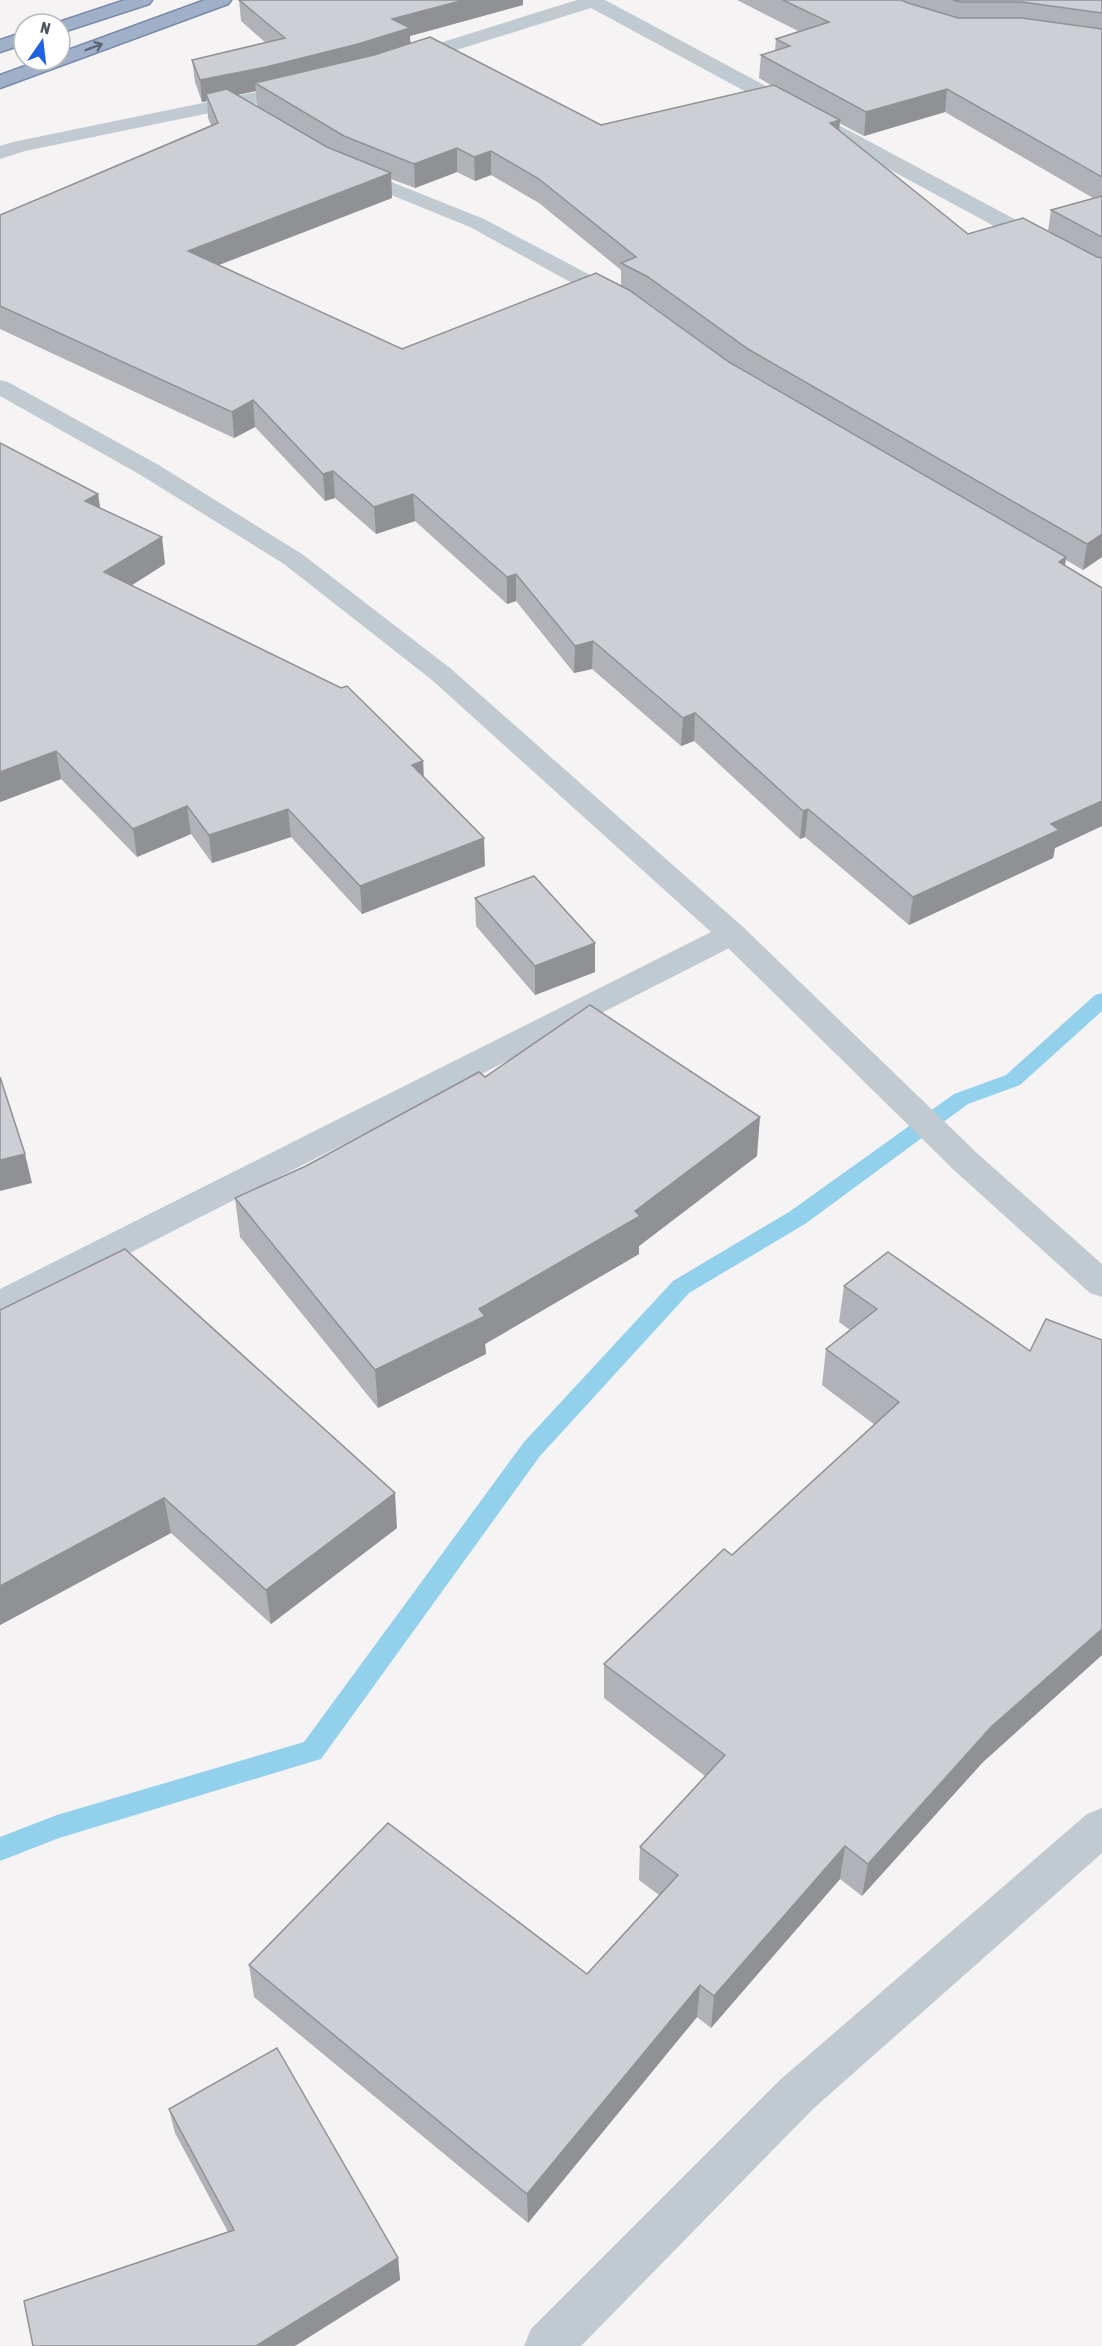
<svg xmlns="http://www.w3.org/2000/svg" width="1102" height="2346" font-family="'Asap Condensed',sans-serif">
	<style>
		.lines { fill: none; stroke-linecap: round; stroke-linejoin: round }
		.stream { fill: #93d0eb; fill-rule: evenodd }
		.trunk-casing { stroke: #788bab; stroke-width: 3 }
		.minor { fill: #c1c9d1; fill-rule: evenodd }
		.tertiary { fill: #c1c9d1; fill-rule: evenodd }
		.trunk { fill: #a0b0c8; fill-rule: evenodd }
		.wall { fill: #b0b2b7; fill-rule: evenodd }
		.shaded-wall { fill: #909195 }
		.building { fill: #cdcfd5; stroke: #909195; stroke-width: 1.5 }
		.oneway { stroke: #5c6675 }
	</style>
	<rect width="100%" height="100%" fill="#f5f3f3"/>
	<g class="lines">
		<path class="stream" d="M1102 993V1011L1020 1085 968 1104 805 1224 689 1293 540 1456 321 1759 59 1838 0 1861V1837L57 1815 304 1742 524 1442 673 1281 789 1212 954 1094 1006 1075 1095 995Z"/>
		<g class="trunk-casing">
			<g id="trunk">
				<path d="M125 0H152L149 4 60 33V24H53Z"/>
				<path d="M205 0H231L228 4 0 88V75L42 60H60V53Z"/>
				<path d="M24 32V44L0 52V40Z"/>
			</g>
		</g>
		<g class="minor">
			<path d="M577 0H605L1102 266V282L1094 280 591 8 412 64H398L396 60 398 56Z"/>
			<path d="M300 83 307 85 310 89 307 93 25 151 0 159V146L13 142Z"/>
			<path d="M349 165 484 219 630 296 633 301 630 306 622 308 614 306 470 227 342 175 339 171 342 167Z"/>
			<path d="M732 924 743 927 747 934 743 941 12 1313 0 1317V1289L721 927Z"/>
			<path d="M967 1151 979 1155 1102 1264V1297L1090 1293 955 1171 951 1163 955 1155Z"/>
			<path d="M1102 1808V1853L813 2109 581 2346H524L531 2329 781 2079 1087 1814Z"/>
		</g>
		<path class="tertiary" d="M0 380 8 382 157 464 302 554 450 668 743 927 979 1155 983 1163 979 1171 967 1175 955 1171 721 941 432 680 284 564 139 474 0 396Z"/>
		<use href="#trunk" class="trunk"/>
	</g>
	<g class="wall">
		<path d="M239 0 523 5 410 36V44L601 125 772 86 759 78 761 55 775 51 776 39 800 32 737 0H1102V557L1083 570 1066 560 1065 566 1102 588V826L1055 848 1053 858 909 925 805 837 800 839 694 741 681 746 592 669 574 673 516 601 507 604 415 521 376 534 335 498 325 501 255 427 234 438 0 329V215L211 125 208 118 207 101 202 102 195 82 192 60 266 43 241 21ZM256 91 257 107 237 95ZM945 112 1093 198 1051 210 1048 231 968 234 839 130V123L864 136ZM457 172 475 181 491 175 539 203 621 270V286L402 349 219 265 392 198 391 179 415 188ZM642 299 647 302 730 363Z"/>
		<path d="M0 443 98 494 100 508 165 564 131 586 423 761 424 777 485 866 362 914 291 837 212 863 191 834 137 857 61 779 0 802Z"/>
		<path d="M475 898 595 943V972L535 995 476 926Z"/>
		<path d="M485 1077 757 1156 639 1246V1254L485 1344 486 1354 378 1408 240 1237 235 1198 306 1166Z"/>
		<path d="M844 1286 1030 1351 1102 1340V1655L983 1762 862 1896 840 1879 711 2028 697 2017 528 2223 254 1997 249 1965 587 1974 659 1895 639 1880 640 1847 705 1776 604 1698V1664L732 1555 875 1425 822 1385 826 1349 850 1330 839 1322Z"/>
		<path d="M0 1310 397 1528 271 1624 171 1533 0 1625Z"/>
		<path d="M169 2109 398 2258 400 2280 228 2232 175 2133Z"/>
	</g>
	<g class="shaded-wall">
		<path d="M464 0H523V5L410 36 411 50 255 83 256 91 209 101 206 94 207 101 202 102 200 80 392 19Z"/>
		<path d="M947 89 945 112 864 136 866 112Z"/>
		<path d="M840 120 838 144 830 123Z"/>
		<path d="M457 148V172L415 188 414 164Z"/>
		<path d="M491 151V175L475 181 474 157Z"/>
		<path d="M391 173 392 198 190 276 188 251Z"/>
		<path d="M253 400 255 427 234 438 232 412Z"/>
		<path d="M333 471 335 498 325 501 323 474Z"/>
		<path d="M98 494 102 521 85 501Z"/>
		<path d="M413 494 415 521 376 534 374 507Z"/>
		<path d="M1102 534V557L1083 570 1087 544Z"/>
		<path d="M162 537 165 564 108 600 104 572Z"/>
		<path d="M1066 557 1062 584 1059 562Z"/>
		<path d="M516 574V601L507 604V577Z"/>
		<path d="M593 641 592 669 574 673 575 646Z"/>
		<path d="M695 713 694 741 681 746 683 718Z"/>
		<path d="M56 751 61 779 0 802V772Z"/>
		<path d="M423 761 424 789 412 765Z"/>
		<path d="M1102 801V826L1055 848 1053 858 909 925 913 897 1051 824Z"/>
		<path d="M187 806 191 834 137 857 133 829Z"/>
		<path d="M288 809 291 837 212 863 209 835Z"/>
		<path d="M808 809 805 837 800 839 803 811Z"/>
		<path d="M484 838 485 866 362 914 360 886Z"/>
		<path d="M595 943V972L535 995V966Z"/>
		<path d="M760 1117 757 1156 639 1246V1254L485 1344 486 1354 378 1408 375 1370 479 1309 635 1211Z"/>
		<path d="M25 1154 32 1183 0 1191V1160Z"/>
		<path d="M395 1493 397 1528 271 1624 266 1590Z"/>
		<path d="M164 1498 171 1533 0 1625V1586Z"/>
		<path d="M1102 1629V1655L983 1762 862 1896 868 1864 991 1727Z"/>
		<path d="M845 1846 840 1879 711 2028 714 1996Z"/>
		<path d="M700 1985 697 2017 528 2223 527 2194Z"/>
		<path d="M398 2258 400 2280 295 2346H256Z"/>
	</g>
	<g class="building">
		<path d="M239 0H464L392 19 410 28 358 44 266 67 200 80 192 60 285 38Z"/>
		<path d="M783 0H901L908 3 958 18H1022L1102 29V177L947 89 866 112 761 55 790 46 776 39 829 22Z"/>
		<path d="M953 0H1102V13L1022 2H960Z"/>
		<path d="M430 37 601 125 774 85 840 120 830 123 968 234 1023 218 1097 257 1102 258V534L1087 544 748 349 648 277 621 263 636 257 539 179 491 151 474 157 457 148 414 164 344 136 255 83 374 55Z"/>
		<path d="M227 89 327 147 391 173 188 251 402 349 596 273 629 290 729 362 1066 557 1059 562 1102 588V801L1051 824 1059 830 913 897 808 809 803 811 695 713 683 718 593 641 575 646 516 574 507 577 413 494 374 507 333 471 323 474 253 400 232 412 0 306V215L218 123 206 94Z"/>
		<path d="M1102 196V237L1051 210Z"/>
		<path d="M0 443 98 494 85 501 162 537 104 572 341 688 347 686 423 761 412 765 484 838 360 886 288 809 209 835 187 806 133 829 56 751 0 772Z"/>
		<path d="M534 876 595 943 535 966 475 898Z"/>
		<path d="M590 1005 760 1117 635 1211 640 1216 479 1309 485 1316 375 1370 235 1198 306 1166 479 1072 485 1077Z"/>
		<path d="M0 1077 25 1154 0 1160Z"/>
		<path d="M125 1249 395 1493 266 1590 164 1498 0 1586V1310Z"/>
		<path d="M888 1252 1030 1351 1046 1319 1102 1340V1629L991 1727 868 1864 845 1846 714 1996 700 1985 527 2194 249 1965 388 1823 587 1974 678 1875 640 1847 725 1755 604 1664 724 1549 732 1555 899 1402 826 1349 877 1309 844 1286Z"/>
		<path d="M277 2048 398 2258 256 2346H33L24 2301 234 2230 169 2109Z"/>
	</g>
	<defs><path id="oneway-shaft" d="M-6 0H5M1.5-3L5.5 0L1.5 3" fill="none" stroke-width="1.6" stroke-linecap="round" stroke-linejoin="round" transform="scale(1.5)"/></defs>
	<use class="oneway" href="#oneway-shaft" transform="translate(94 47) rotate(-20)"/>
	<g transform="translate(42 42) rotate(14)"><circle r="28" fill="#ffffff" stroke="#b7bbbf" stroke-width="1.5"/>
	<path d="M0-4.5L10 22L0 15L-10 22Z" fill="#2062e2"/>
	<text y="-9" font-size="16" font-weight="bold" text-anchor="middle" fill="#4b5460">N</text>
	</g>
</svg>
